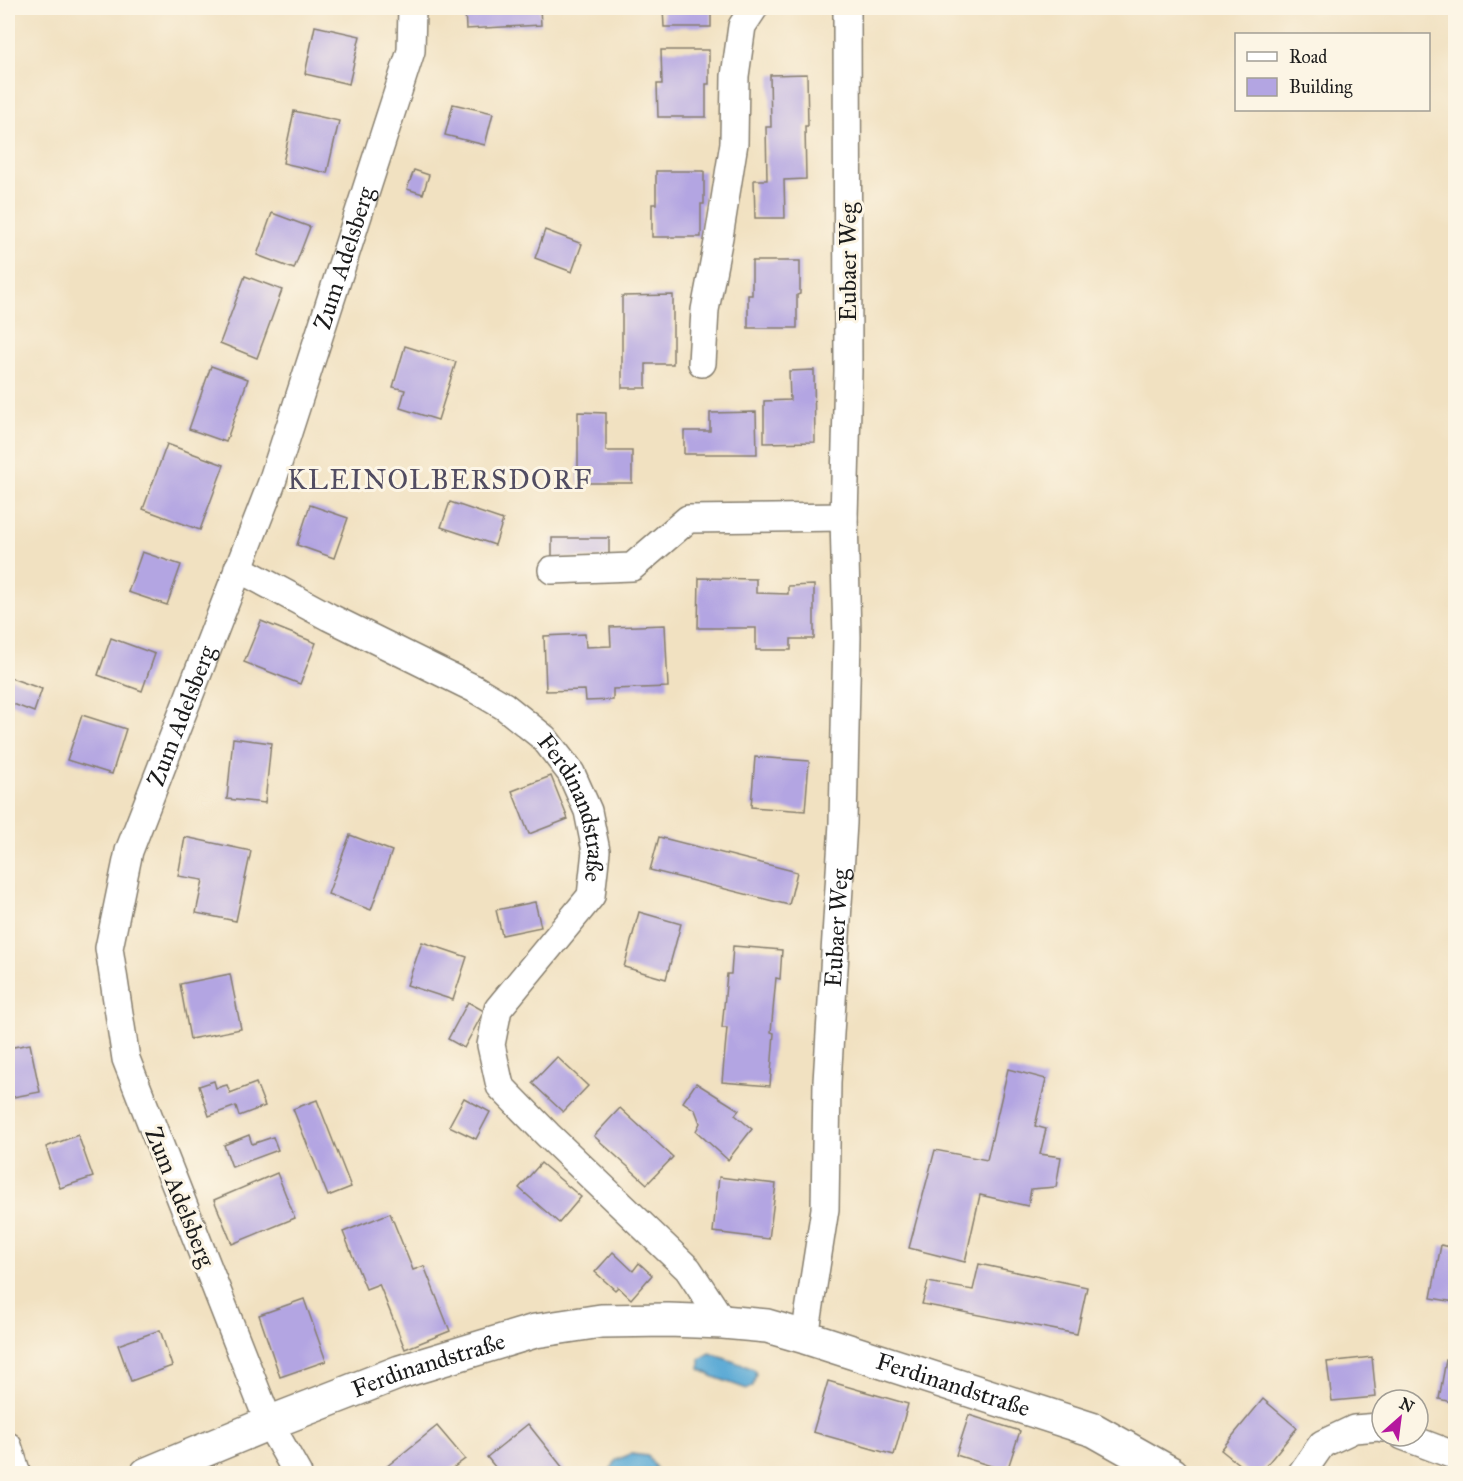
<svg xmlns="http://www.w3.org/2000/svg" width="1463" height="1481" font-family="'IM FELL Great Primer',serif">
	<style>
		.water { fill: #5dabd6; stroke: #3c6479; stroke-width: 1.5 }
		.building { fill: #b3a5e2 }
		.lines { fill: none; stroke-linecap: round; stroke-linejoin: round }
		.minor-casing { stroke: #867e6e; stroke-width: 30 }
		.tertiary-casing { stroke: #867e6e; stroke-width: 36 }
		.minor { stroke: #fff; stroke-width: 27 }
		.tertiary { stroke: #fff; stroke-width: 33 }
		.labels { text-anchor: middle; stroke-width: 6; stroke-linejoin: round; paint-order: stroke }
		.street-label { font-size: 24px; fill: #1c1c1c; stroke: #fcf5e5 }
		.quarter-label { font-size: 27px; letter-spacing: 1.5px; fill: #514c61; stroke: #fcf5e5 }
	</style>
	<rect width="100%" height="100%" fill="#fcf5e5"/>
	<filter id="ink" filterUnits="userSpaceOnUse"><feTurbulence type="fractalNoise" baseFrequency=".0167" numOctaves="2"/><feDisplacementMap in="SourceGraphic" scale="12" xChannelSelector="R" yChannelSelector="G"/><feConvolveMatrix kernelMatrix="1 2 1 2 8 2 1 2 1" color-interpolation-filters="sRGB"/></filter>
	<filter id="wash" filterUnits="userSpaceOnUse"><feTurbulence type="fractalNoise" baseFrequency=".008" numOctaves="4" result="noise"/><feDisplacementMap in="SourceGraphic" scale="24" xChannelSelector="R" yChannelSelector="G"/><feGaussianBlur stdDeviation="1.35" result="paint"/><feColorMatrix in="noise" values="0 0 0 0 0 0 0 0 0 0 0 0 0 0 0 0 0 1.4 0 .05"/><feComposite in="paint" operator="in"/></filter>
	<g filter="url(#wash)">
		<rect width="100%" height="100%" fill="#f1e1c1"/>
		<g class="water">
			<path d="M710 1353 754 1369 756 1374 753 1386 747 1389 714 1377 700 1369V1359Z"/>
			<path d="M631 1454 648 1456 656 1468 657 1473H612L610 1471 616 1460Z"/>
		</g>
		<g id="blocks">
			<g class="building">
				<path d="M465 8H540L541 25 466 29Z"/>
				<path d="M663 8H711V27H664Z"/>
				<path d="M315 26 360 36 349 84 305 74Z"/>
				<path d="M661 50H709V84H706V117H658L657 84H662Z"/>
				<path d="M807 74 808 126H805L806 179 784 180 785 218H755L754 180H767L766 127H771L770 75Z"/>
				<path d="M453 104 493 113 485 145 445 135Z"/>
				<path d="M294 111 339 121 327 173 283 163Z"/>
				<path d="M414 170 429 175 423 194 407 189Z"/>
				<path d="M656 171H704V204H701V237H652V204H656Z"/>
				<path d="M272 213 310 227 294 269 257 255Z"/>
				<path d="M545 230 582 244 572 272 535 258Z"/>
				<path d="M752 261H800V294L797 295V328H748V295H752Z"/>
				<path d="M245 276 282 290 257 358 220 343Z"/>
				<path d="M673 295V364H646V388H622V296Z"/>
				<path d="M405 346 456 362 438 420 400 408 405 390 393 387Z"/>
				<path d="M211 366 248 379 226 442 189 429Z"/>
				<path d="M814 370 815 442 764 443V401L790 400 789 371Z"/>
				<path d="M578 412 606 413V451H632V483H578Z"/>
				<path d="M756 412 757 454H684V431H710V413Z"/>
				<path d="M167 444 224 465 200 530 143 509Z"/>
				<path d="M450 502 503 520 495 545 441 527Z"/>
				<path d="M310 505 348 518 334 558 297 545Z"/>
				<path d="M552 538H609V557L552 558Z"/>
				<path d="M142 552 181 565 167 605 128 592Z"/>
				<path d="M699 578 756 579V593L788 594V586L814 585V639H791V650H756V628H698Z"/>
				<path d="M261 621 316 643 300 684 244 662Z"/>
				<path d="M665 625 668 687 613 689V700L586 701 585 690 546 691 544 636 585 634 586 647 611 646 610 627Z"/>
				<path d="M111 638 155 654 142 691 98 675Z"/>
				<path d="M8 677 42 689 34 712 8 702Z"/>
				<path d="M82 715 126 729 112 774 67 760Z"/>
				<path d="M233 738 271 743 265 803 227 799Z"/>
				<path d="M755 757 809 761 805 811 751 807Z"/>
				<path d="M551 776 568 819 529 834 512 791Z"/>
				<path d="M350 835 392 851 371 910 328 894Z"/>
				<path d="M185 837 251 851 236 921 196 913 203 880 178 876Z"/>
				<path d="M659 837 797 872 789 905 650 870Z"/>
				<path d="M535 902 541 927 502 935 496 910Z"/>
				<path d="M639 912 681 924 666 979 624 967Z"/>
				<path d="M422 942 467 957 453 1000 407 985Z"/>
				<path d="M733 946 782 950 780 979 776 978 771 1032 774 1033 770 1086 722 1082 727 1028H722L727 974H731Z"/>
				<path d="M230 974 241 1029 190 1039 180 984Z"/>
				<path d="M468 1002 484 1011 464 1048 448 1039Z"/>
				<path d="M30 1044 40 1092 8 1098V1048Z"/>
				<path d="M557 1057 588 1086 563 1112 532 1083Z"/>
				<path d="M1008 1069 1046 1079 1035 1126 1046 1129 1040 1154 1061 1157 1056 1187 1031 1189 1028 1206 980 1195 965 1262 909 1248 935 1150 987 1160Z"/>
				<path d="M214 1081 216 1088 227 1085 230 1093 256 1083 265 1106 239 1116 236 1106 209 1116 199 1086Z"/>
				<path d="M696 1083 739 1110 735 1115 752 1129 728 1160 696 1131 700 1123 695 1110 683 1102Z"/>
				<path d="M464 1098 490 1112 476 1139 449 1126Z"/>
				<path d="M317 1100 351 1187 328 1196 293 1109Z"/>
				<path d="M620 1108 673 1157 647 1184 594 1136Z"/>
				<path d="M78 1135 93 1177 60 1188 46 1147Z"/>
				<path d="M249 1135 252 1144 273 1137 278 1150 232 1167 224 1145Z"/>
				<path d="M541 1163 581 1197 559 1223 519 1188Z"/>
				<path d="M277 1173 295 1218 232 1244 214 1200Z"/>
				<path d="M719 1177 776 1184 769 1239 713 1232Z"/>
				<path d="M390 1213 413 1270 424 1266 450 1331 405 1349 379 1284 366 1289 343 1232Z"/>
				<path d="M1441 1245 1455 1248V1302L1431 1298Z"/>
				<path d="M613 1252 633 1271 639 1263 652 1275 631 1299 618 1287 615 1290 595 1272Z"/>
				<path d="M979 1264 1087 1287 1077 1334 922 1304 928 1282 973 1290Z"/>
				<path d="M304 1299 326 1361 280 1377 259 1315Z"/>
				<path d="M160 1330 172 1366 131 1381 118 1345Z"/>
				<path d="M1372 1357 1376 1397 1332 1401 1327 1362Z"/>
				<path d="M1446 1360 1455 1362V1403L1439 1399Z"/>
				<path d="M828 1381 908 1404 894 1455 813 1432Z"/>
				<path d="M1263 1399 1297 1428 1260 1473H1250L1221 1450Z"/>
				<path d="M969 1415 1020 1431 1007 1471 956 1455Z"/>
				<path d="M528 1424 567 1473H500L487 1457Z"/>
				<path d="M437 1426 465 1459 446 1473H391L386 1467Z"/>
			</g>
		</g>
	</g>
	<g filter="url(#ink)">
		<use href="#blocks" fill-opacity="0" stroke="#867e6e" stroke-width="1.5"/>
		<g class="lines">
			<g class="minor-casing">
				<g id="minor">
					<path d="M702 363 705 310 719 237 734 143 735 76 742 26 754 8"/>
					<path id="s1" d="M238 568 329 617 475 689 504 706 544 738 571 773 588 811 596 851 591 896 498 1009 491 1045 500 1086 548 1135 688 1269 723 1322"/>
					<path d="M552 570 632 567 688 519 844 517"/>
					<path id="s2" d="M805 1337 825 1209 827 1082 843 823 847 637 844 517 848 371 847 8"/>
					<path d="M1403 1436 1456 1456"/>
					<path d="M8 1446 17 1474"/>
					<path id="s3" d="M298 1474 269 1423 126 1059 109 948 129 851 271 485 411 51 412 8"/>
					<path d="M1301 1474 1322 1444 1354 1429 1379 1427 1382 1428"/>
				</g>
			</g>
			<g class="tertiary-casing">
				<g id="tertiary">
					<path id="s4" d="M147 1474 269 1423 400 1372 535 1331 601 1321 668 1320 723 1322 767 1326 805 1337 1094 1430 1172 1474"/>
				</g>
			</g>
			<use href="#minor" class="minor"/>
			<use href="#tertiary" class="tertiary"/>
		</g>
	</g>
	<g class="labels">
		<g class="street-label">
			<text dy="8" stroke="none"><textPath href="#s3" startOffset="1292">Zum Adelsberg</textPath></text>
			<text transform="translate(848 262) rotate(-90)" y="8">Eubaer Weg</text>
			<text dy="8" stroke="none"><textPath href="#s3" startOffset="806">Zum Adelsberg</textPath></text>
			<text dy="8" stroke="none"><textPath href="#s1" startOffset="429">Ferdinandstraße</textPath></text>
			<text dy="8" stroke="none"><textPath href="#s2" startOffset="411">Eubaer Weg</textPath></text>
			<text transform="translate(180 1197) rotate(68)" y="8">Zum Adelsberg</text>
			<text dy="8" stroke="none"><textPath href="#s4" startOffset="302">Ferdinandstraße</textPath></text>
			<text dy="8" stroke="none"><textPath href="#s4" startOffset="842">Ferdinandstraße</textPath></text>
		</g>
		<g class="quarter-label">
			<text x="440" y="489">KLEINOLBERSDORF</text>
		</g>
	</g>
	<rect width="1463" height="1481" fill="none" stroke="#fcf5e5" stroke-width="30"/>
	<rect x="1235" y="33" width="195" height="78" fill="#fcf5e5" stroke="#a29e95" stroke-width="1.5"/>
	<rect x="1247" y="52" width="30" height="9" fill="#ffffff" stroke="#a29e95" stroke-width="1.5"/>
	<text x="1289" y="63" font-size="18" fill="#1c1c1c">Road</text>
	<rect x="1247" y="78" width="30" height="18" fill="#b3a5e2" stroke="#a29e95" stroke-width="1.5"/>
	<text x="1289" y="93" font-size="18" fill="#1c1c1c">Building</text>
	<g transform="translate(1400 1418) rotate(28)"><circle r="28" fill="#fcf5e5" stroke="#a29e95" stroke-width="1.5"/>
	<path d="M0-4.5L10 22L0 15L-10 22Z" fill="#b5179e"/>
	<text y="-9" font-size="16" font-weight="bold" text-anchor="middle" fill="#1c1c1c">N</text>
	</g>
</svg>
